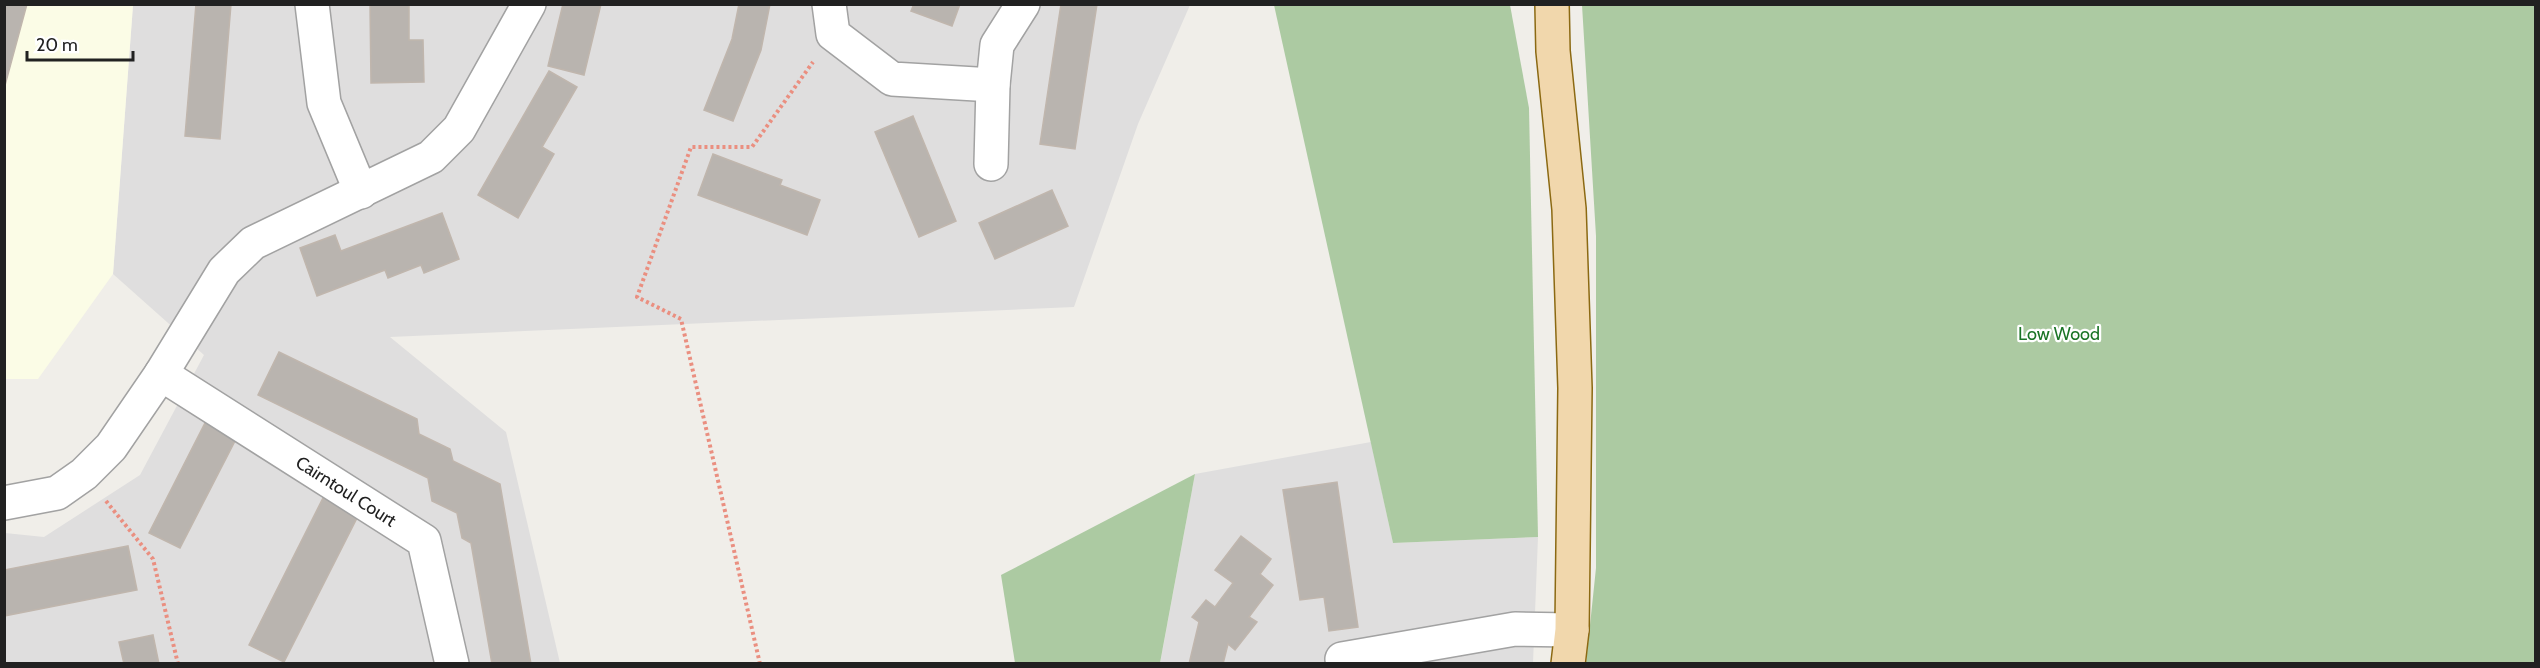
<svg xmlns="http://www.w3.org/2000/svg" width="2540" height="668" font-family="Cabin,sans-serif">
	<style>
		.residential { fill: #dfdede }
		.education { fill: #fbfce6 }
		.forest { fill: #accaa2 }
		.building { fill: #b9b4af; stroke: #c0b6ad; stroke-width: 1.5 }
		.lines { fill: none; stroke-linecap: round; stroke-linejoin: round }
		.minor-casing { stroke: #a2a2a2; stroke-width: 36 }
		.major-casing { stroke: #8b6912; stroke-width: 36 }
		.path { stroke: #ea8f80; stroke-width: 4; stroke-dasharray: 3 3; stroke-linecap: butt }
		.minor { stroke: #fff; stroke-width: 33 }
		.major { stroke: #f1d7ac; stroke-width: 33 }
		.labels { text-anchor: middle; stroke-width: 4.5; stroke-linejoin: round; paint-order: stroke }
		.park-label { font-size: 18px; fill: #1a7425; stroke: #fff }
		.street-label { font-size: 18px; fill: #212121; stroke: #fff }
	</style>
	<rect width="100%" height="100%" fill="#f0eee9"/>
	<g class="residential">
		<path d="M133 5H1190L1138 124 1074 307 390 337 506 432 560 663 5 664V533L44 537 140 475 204 355 113 274Z"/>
		<path d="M1371 442 1393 543 1538 537 1533 663 1160 664 1195 474Z"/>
	</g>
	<path class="education" d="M4 5H133L113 274 38 379H5Z"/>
	<g class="forest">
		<path d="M1274 5H1510L1529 108 1538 537 1393 543Z"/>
		<path d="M1582 5H2535V663H1586L1596 568V236Z"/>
		<path d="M1195 474 1160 663H1015L1001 575Z"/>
	</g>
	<g class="building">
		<path d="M4 4H27L4 89Z"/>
		<path d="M196 4H231L220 139 185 136Z"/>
		<path d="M370 4H409V40H423L424 82 371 83Z"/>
		<path d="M563 4H601L584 75 548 66Z"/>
		<path d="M739 4H770L761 50 733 121 704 110 732 39Z"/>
		<path d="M914 4H960L952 26 911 11Z"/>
		<path d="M1061 4H1097L1075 149 1040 144Z"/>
		<path d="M549 71 577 87 542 147 554 154 518 218 478 195Z"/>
		<path d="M913 116 956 221 919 237 875 132Z"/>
		<path d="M713 154 782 180 780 185 820 200 807 235 698 195Z"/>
		<path d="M1052 190 1068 226 995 259 979 223Z"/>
		<path d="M442 213 459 259 424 273 421 265 388 278 385 270 317 296 300 248 335 235 341 251Z"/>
		<path d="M279 352 417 419 419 434 450 449 453 461 500 484 531 664H492L471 543 462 538 457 513 432 501 428 478 258 395Z"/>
		<path d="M206 421 237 437 180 548 149 533Z"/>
		<path d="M1337 482 1358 627 1329 631 1324 597 1300 600 1283 490Z"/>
		<path d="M325 494 360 512 284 662 249 645Z"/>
		<path d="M1241 536 1271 559 1260 574 1273 585 1249 617 1257 622 1235 650 1228 644 1223 664H1189L1199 622 1192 617 1206 600 1215 607 1233 583 1215 570Z"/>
		<path d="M128 546 137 590 4 616V570Z"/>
		<path d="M153 635 159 664H124L119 642Z"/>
	</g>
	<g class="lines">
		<g class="minor-casing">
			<g id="minor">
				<path d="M312 4 324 103 361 192"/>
				<path d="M829 4 833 34 892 79 993 85"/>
				<path d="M991 164 993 85 997 45 1023 4"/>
				<path id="s1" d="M161 374 424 541 452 664"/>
				<path d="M4 503 57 493 84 474 111 447 161 374 224 271 253 243 431 157 459 129 529 4"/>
				<path d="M1342 659 1515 629 1572 630"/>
			</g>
		</g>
		<g class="major-casing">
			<path id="major" d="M1552 4 1553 51 1569 209 1575 388 1572 630 1568 664"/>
		</g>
		<g class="path">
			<path d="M106 501 153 559 178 664"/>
			<path d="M760 664 681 319 637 297 691 147H752L813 62"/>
		</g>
		<use href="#minor" class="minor"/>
		<use href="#major" class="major"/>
	</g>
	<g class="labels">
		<g class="park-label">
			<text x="2059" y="340">Low Wood</text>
		</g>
		<g class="street-label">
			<text dy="6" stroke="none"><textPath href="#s1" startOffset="219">Cairntoul Court</textPath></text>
		</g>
	</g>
	<rect width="2540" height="668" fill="none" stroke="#212121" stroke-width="12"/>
	<path d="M27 51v9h106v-9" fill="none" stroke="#212121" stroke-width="3"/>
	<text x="36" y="51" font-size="18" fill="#212121" stroke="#ffffff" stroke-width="4.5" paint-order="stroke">20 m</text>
</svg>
